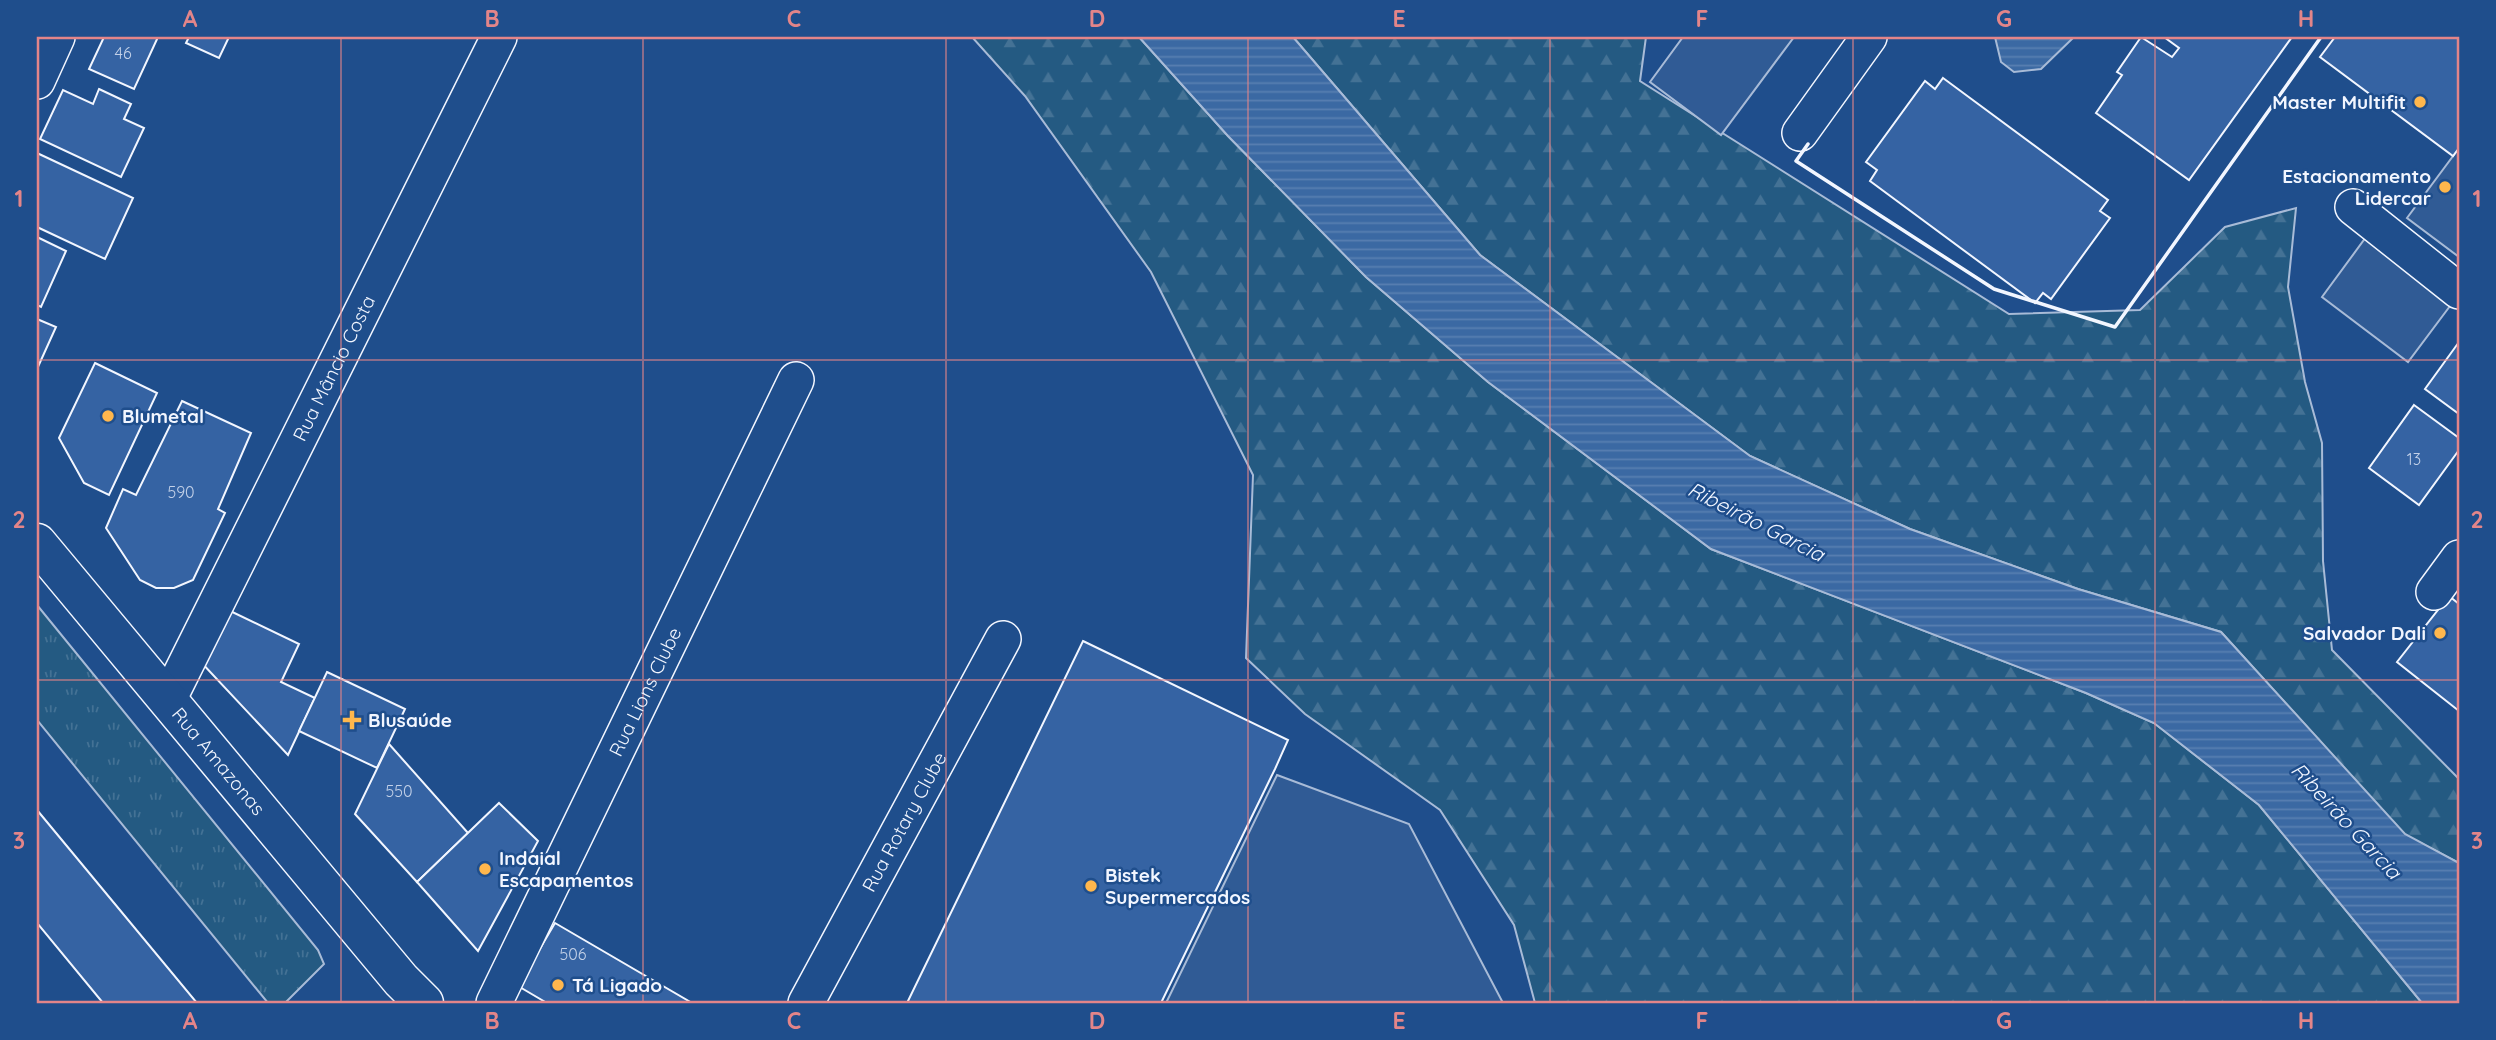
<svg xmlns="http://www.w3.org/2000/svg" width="2496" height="1040" font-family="Quicksand,sans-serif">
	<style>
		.grass { fill: url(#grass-tufts); stroke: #a8bbd7; stroke-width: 2 }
		.forest { fill: url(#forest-firs); stroke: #a8bbd7; stroke-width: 2 }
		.parking { fill: #305b95; stroke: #a8bbd7; stroke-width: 2 }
		.water { fill: url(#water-rules); stroke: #a8bbd7; stroke-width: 2 }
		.building { fill: #3563a3; stroke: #f2f6ff; stroke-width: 2 }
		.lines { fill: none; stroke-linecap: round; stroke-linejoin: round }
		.street-casing { stroke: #f2f6ff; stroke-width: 38 }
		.secondary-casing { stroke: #f2f6ff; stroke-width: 41 }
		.street { stroke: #1f4e8c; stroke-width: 35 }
		.secondary { stroke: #1f4e8c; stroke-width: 38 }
		.wall { stroke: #f2f6ff; stroke-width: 3.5 }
		.grid { fill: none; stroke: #e38589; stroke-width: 2; stroke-opacity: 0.55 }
		.poi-dot { fill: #ffb74d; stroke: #1f4e8c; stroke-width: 2.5 }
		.labels { text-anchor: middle; stroke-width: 5; stroke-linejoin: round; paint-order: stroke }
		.number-label { font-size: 16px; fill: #c3d1e8 }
		.poi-label { font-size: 19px; font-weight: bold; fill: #f2f6ff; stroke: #1f4e8c; text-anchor: start }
		.street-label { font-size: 19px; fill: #f2f6ff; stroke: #1f4e8c }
		.water-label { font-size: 21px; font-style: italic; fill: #f2f6ff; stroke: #1f4e8c }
		.neatline { fill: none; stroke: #e38589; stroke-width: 2.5 }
		.grid-label { font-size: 23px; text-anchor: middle; font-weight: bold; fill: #e38589 }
	</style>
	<defs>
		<pattern id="grass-tufts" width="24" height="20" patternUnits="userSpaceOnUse" patternTransform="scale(1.75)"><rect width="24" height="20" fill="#245a82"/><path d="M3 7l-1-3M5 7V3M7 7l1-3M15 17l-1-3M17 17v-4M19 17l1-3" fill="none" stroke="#447295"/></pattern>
		<pattern id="forest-firs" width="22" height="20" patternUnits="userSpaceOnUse" patternTransform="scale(1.75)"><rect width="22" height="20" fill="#245a82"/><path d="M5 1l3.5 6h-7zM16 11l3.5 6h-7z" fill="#447295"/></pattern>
		<pattern id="water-rules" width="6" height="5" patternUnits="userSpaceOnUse" patternTransform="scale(1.75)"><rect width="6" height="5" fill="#3b69a3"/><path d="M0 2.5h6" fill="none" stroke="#587fb1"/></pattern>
	</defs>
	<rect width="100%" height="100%" fill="#1f4e8c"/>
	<path class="grass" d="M37 605 318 950 324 964 285 1003H268L37 720Z"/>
	<g class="forest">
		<path d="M972 37H1139L1228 136 1366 277 1488 382 1711 549 2086 693 2154 723 2259 805 2422 1003H1535L1514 925 1440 810 1305 714 1246 658 1253 475 1151 272 1025 96Z"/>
		<path d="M1293 37H1646L1640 81 2009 314 2140 310 2225 227 2296 208 2288 287 2305 382 2322 443 2323 561 2332 650 2459 779V863L2405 835 2221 632 2078 589 1910 529 1750 456 1480 255Z"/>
	</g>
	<g class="parking">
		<path d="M1683 37H1794L1721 135 1650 82Z"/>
		<path d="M2459 148V257L2407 218Z"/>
		<path d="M2369 233 2456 298 2408 362 2322 297Z"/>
		<path d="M1277 775 1409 824 1503 1003H1166Z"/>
	</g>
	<g class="water">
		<path d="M1139 37H1293L1480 255 1750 456 1910 529 2078 589 2221 632 2405 834 2459 863V1003H2422L2259 805 2154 723 2086 693 1711 549 1488 382 1366 277 1228 136Z"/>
		<path d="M1995 37H2074L2041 69 2014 72 2001 62Z"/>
	</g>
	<g class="building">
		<path d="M104 37H158L134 89 89 69Z"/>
		<path d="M189 37H229L219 58 186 43Z"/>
		<path d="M2141 37 2172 57 2179 48 2164 37H2292L2189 180 2096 113 2122 75 2117 72Z"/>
		<path d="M2335 37H2459V148L2453 156 2320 57Z"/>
		<path d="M1943 78 2108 200 2100 211 2110 218 2051 299 2043 293 2035 303 1870 181 1877 170 1866 162 1925 81 1935 89Z"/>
		<path d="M99 89 131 104 124 119 144 128 121 177 40 139 63 90 93 104Z"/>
		<path d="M37 153 133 198 105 259 37 227Z"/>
		<path d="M37 237 66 251 41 307 37 305Z"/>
		<path d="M37 319 56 327 37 369Z"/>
		<path d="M2459 342V414L2425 389Z"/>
		<path d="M95 363 157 393 109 495 84 483 59 438Z"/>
		<path d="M182 401 251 433 218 509 225 513 193 580 174 588H156L140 580 106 528 123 489 136 495Z"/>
		<path d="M2414 405 2459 438V450L2419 505 2369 468Z"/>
		<path d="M2449 596 2459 604V711L2397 662Z"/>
		<path d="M224 608 299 644 281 682 315 698 288 755 199 660Z"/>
		<path d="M1083 641 1288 740 1275 769 1161 1003H907Z"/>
		<path d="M327 672 405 709 377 768 299 731Z"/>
		<path d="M389 744 468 833 417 882 355 814Z"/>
		<path d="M499 803 538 841 478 951 417 882Z"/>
		<path d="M37 810 197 1003H103L37 923Z"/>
		<path d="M555 923 692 1003H547L518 986Z"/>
	</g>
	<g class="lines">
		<g class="street-casing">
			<g id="street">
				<path d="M37 81 57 37"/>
				<path d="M1800 133 1869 37"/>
				<path d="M2353 207 2459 291"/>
				<path d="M2434 592 2459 558"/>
				<path id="s1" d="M168 700 499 37"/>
				<path id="s2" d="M494 1003 796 380"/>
				<path id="s3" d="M806 1003 1003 639"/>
			</g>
		</g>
		<g class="secondary-casing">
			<g id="secondary">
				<path id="s4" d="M37 543 401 980 424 1003"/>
			</g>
		</g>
		<use href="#street" class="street"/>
		<use href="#secondary" class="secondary"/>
		<path class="wall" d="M1808 144 1796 161 1994 289 2115 327 2321 37"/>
	</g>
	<path class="grid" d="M341 37V1003M643 37V1003M946 37V1003M1248 37V1003M1550 37V1003M1853 37V1003M2155 37V1003M37 360H2459M37 680H2459"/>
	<g class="poi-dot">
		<circle cx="2420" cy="102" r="7"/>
		<circle cx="2445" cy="187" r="7"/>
		<circle cx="108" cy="416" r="7"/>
		<circle cx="2440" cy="633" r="7"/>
		<path d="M348.5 709.5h7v7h7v7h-7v7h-7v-7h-7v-7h7z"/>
		<circle cx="485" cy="869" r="7"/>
		<circle cx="1091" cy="886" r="7"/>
		<circle cx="558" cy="985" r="7"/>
	</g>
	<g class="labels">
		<g class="number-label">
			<text x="123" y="59">46</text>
			<text x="2414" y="465">13</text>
			<text x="181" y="498">590</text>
			<text x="399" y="797">550</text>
			<text x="573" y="960">506</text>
		</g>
		<g class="poi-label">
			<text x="2406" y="109" text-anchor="end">Master Multifit</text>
			<text x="2431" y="183" text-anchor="end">Estacionamento<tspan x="2431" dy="22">Lidercar</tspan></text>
			<text x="122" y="423">Blumetal</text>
			<text x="2426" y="640" text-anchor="end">Salvador Dali</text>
			<text x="368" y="727">Blusaúde</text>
			<text x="499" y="865">Indaial<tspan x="499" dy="22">Escapamentos</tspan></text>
			<text x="1105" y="882">Bistek<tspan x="1105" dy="22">Supermercados</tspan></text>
			<text x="572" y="992">Tá Ligado</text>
		</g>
		<g class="street-label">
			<text dy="7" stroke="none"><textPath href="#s1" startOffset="371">Rua Mâncio Costa</textPath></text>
			<text dy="7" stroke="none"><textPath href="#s2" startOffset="346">Rua Lions Clube</textPath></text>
			<text dy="7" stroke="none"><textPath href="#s4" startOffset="284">Rua Amazonas</textPath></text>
			<text dy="7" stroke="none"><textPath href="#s3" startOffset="206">Rua Rotary Clube</textPath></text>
		</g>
		<g class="water-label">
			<text transform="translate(1756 522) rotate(27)" y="7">Ribeirão Garcia</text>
			<text transform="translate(2346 821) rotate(47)" y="7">Ribeirão Garcia</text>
		</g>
	</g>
	<rect width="2496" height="1040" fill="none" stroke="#1f4e8c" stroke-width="77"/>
	<rect x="38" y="38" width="2420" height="964" class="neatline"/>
	<g class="grid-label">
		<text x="190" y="27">A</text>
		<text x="492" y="27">B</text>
		<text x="794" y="27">C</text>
		<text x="1097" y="27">D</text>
		<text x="1399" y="27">E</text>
		<text x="1702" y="27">F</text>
		<text x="2004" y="27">G</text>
		<text x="2306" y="27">H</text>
		<text x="19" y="207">1</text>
		<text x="2477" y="207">1</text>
		<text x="19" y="528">2</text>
		<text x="2477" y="528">2</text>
		<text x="19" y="849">3</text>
		<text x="2477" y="849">3</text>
		<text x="190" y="1029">A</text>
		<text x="492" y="1029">B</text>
		<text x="794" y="1029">C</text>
		<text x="1097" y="1029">D</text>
		<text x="1399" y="1029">E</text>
		<text x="1702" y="1029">F</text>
		<text x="2004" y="1029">G</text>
		<text x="2306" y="1029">H</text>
	</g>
</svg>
